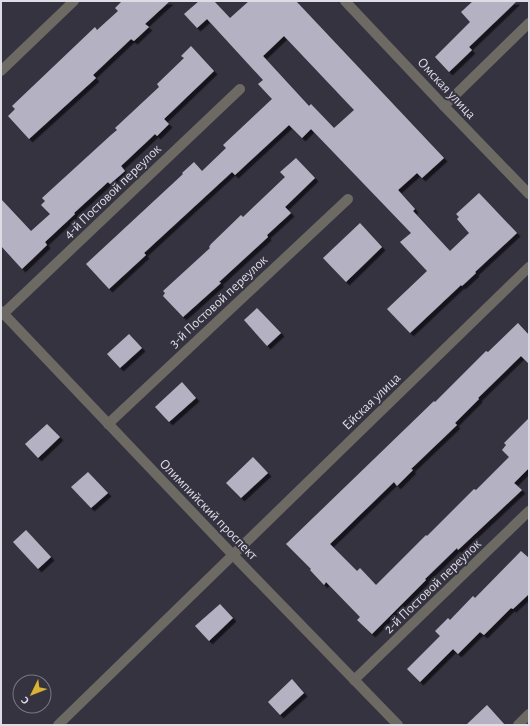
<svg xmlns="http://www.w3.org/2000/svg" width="530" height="726" font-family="'Alegreya Sans',sans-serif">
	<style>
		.building { fill: #b4b1c3; fill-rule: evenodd; filter: url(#shadow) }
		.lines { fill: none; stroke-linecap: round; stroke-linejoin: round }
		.minor { stroke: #6d6a63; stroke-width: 10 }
		.labels { text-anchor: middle; stroke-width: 4; stroke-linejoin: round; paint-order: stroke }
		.street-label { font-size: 14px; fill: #dedde6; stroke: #363341 }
	</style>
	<defs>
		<filter id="shadow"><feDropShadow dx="3.5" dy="3.5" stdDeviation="0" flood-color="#0009"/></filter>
	</defs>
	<rect width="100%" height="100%" fill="#363341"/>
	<g class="building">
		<path d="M122 1H170L145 24 149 27 134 41 131 39 93 75 96 78 29 139 8 116 15 109 12 106 95 27 97 30 118 11 115 8Z"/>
		<path d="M199 1H214L230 18 249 1H296L444 158 422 178 417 173 398 190 415 209 413 211 450 251 469 233 457 219 459 217 456 214 479 193 517 233 475 272 476 273 462 286 461 285 410 333 387 309 427 271 400 242 411 233 311 129 302 138 289 125 235 175 232 172 144 253 146 255 109 289 86 264 183 174 182 173 194 162 202 171 226 148 223 145 272 99 258 84 263 80 207 19 197 28 184 14ZM284 36 354 110 334 128 311 104 309 106 263 56Z"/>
		<path d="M473 1H517L469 47 472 50 449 72 435 57 470 22 461 12Z"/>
		<path d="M191 46 214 71 164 119 169 124 157 136 155 134 121 166 125 171 110 184 108 182 74 213 75 214 45 242 47 245 22 269 1 246V199L31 231 50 214 41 205 45 201 42 198 111 135 117 130 115 128 159 87 157 84 184 58 181 56Z"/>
		<path d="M296 158 315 178 285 207 291 213 267 235 268 237 219 282 221 283 183 317 163 296 165 293 163 291 210 248 209 247 211 244 241 215 243 217 285 177 280 172Z"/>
		<path d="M360 223 382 247 346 282 323 258Z"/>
		<path d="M257 308 281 333 267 346 244 320Z"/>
		<path d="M518 323 529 335V364L521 356 478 398 479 399 455 423 457 425 411 469 413 470 397 486 394 482 330 544 357 571 360 568 376 585 426 535 427 536 474 489 476 490 509 457 502 450 506 445 504 443 529 418V468L514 483 522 490 458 550 457 548 425 579 426 580 372 634 357 620 360 617 326 582 324 585 310 570 311 569 286 544 434 401 435 402 486 351 488 352Z"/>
		<path d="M129 334 142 348 120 368 107 354Z"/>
		<path d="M182 382 196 398 169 422 155 407Z"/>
		<path d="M47 424 60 437 38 458 25 444Z"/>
		<path d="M253 457 268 473 241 498 226 483Z"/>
		<path d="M88 472 108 493 91 508 71 487Z"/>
		<path d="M26 530 51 557 38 569 13 542Z"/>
		<path d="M521 551 529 558V594L513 609 511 608 484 635 480 632 458 654 453 649 420 682 407 669 440 636 435 631 448 618 450 620 473 596 475 598Z"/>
		<path d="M220 604 233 618 209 641 195 626Z"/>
		<path d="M292 679 304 693 280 715 268 702Z"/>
		<path d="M487 705 505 725H466Z"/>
	</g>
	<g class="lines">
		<g class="minor">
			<path d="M345 1 444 106 529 194"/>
			<path d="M1 71 74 1"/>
			<path d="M444 106 529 23"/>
			<path d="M1 311 233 555 398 725"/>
			<path d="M3 314 240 89"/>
			<path d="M108 424 348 199"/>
			<path d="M354 680 529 511"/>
			<path d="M58 725 529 267"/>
			<path d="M518 725 529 714"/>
		</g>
	</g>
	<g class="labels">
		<g class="street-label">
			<text transform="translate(447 88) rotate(47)" y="5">Омская улица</text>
			<text transform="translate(112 191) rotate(-44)" y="5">4-й Постовой переулок</text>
			<text transform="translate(218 301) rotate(-43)" y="5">3-й Постовой переулок</text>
			<text transform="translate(371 401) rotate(-44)" y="5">Ейская улица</text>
			<text transform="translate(209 509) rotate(46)" y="5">Олимпийский проспект</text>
			<text transform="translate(432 586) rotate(-44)" y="5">2-й Постовой переулок</text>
		</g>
	</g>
	<rect width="530" height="726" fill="none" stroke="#dedde6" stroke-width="4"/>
	<g transform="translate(32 694) rotate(227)"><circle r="19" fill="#363341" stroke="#797783"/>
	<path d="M0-3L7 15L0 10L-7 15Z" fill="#dbb233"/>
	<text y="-6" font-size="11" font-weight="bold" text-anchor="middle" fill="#dedde6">С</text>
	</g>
</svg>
